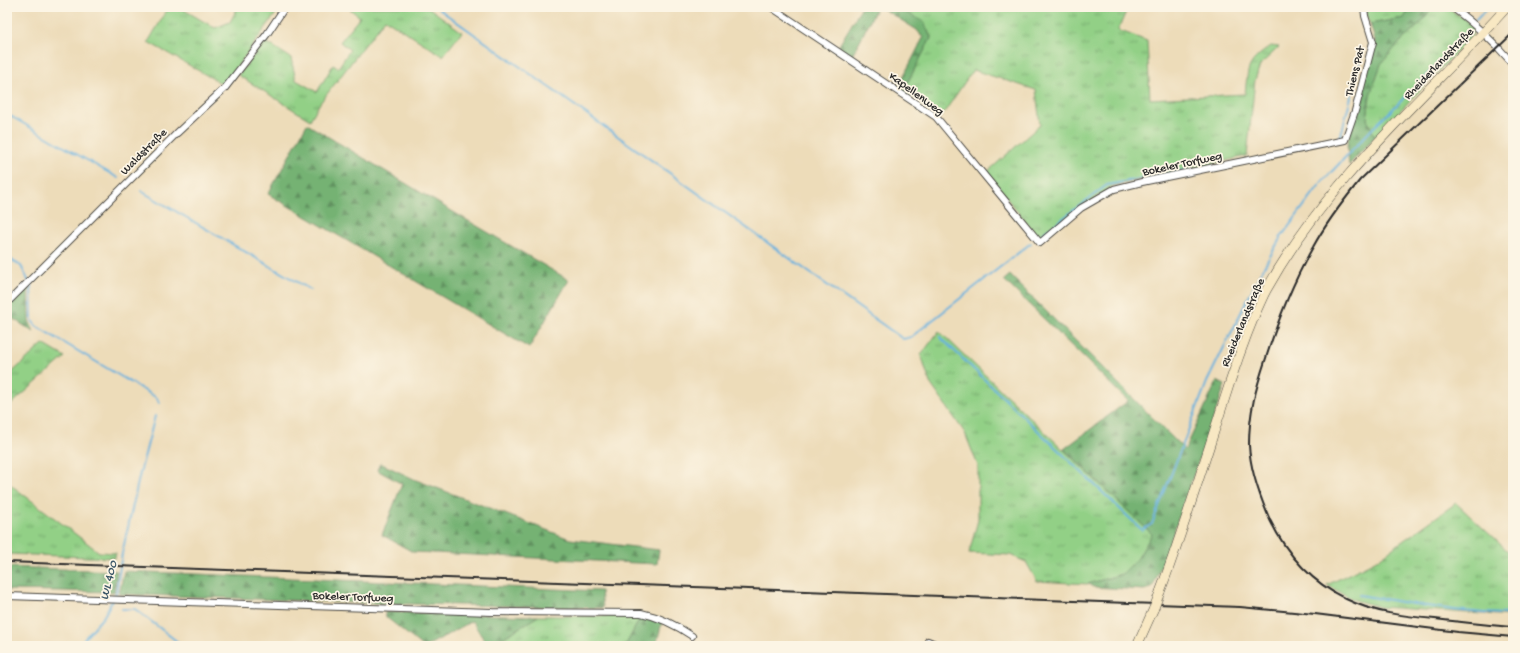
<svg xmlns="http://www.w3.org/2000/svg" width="1520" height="653" font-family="'Gochi Hand',sans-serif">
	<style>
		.grass { fill: url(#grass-tufts); stroke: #5e7e58 }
		.forest { fill: url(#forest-firs); stroke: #506e4f }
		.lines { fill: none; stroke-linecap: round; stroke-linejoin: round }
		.stream { stroke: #65b1de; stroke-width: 2 }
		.street-casing { stroke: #484640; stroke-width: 8 }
		.secondary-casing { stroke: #484640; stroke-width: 10 }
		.street { stroke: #fff; stroke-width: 6 }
		.secondary { stroke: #f8e8c3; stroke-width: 9 }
		.rail { stroke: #2b2b2b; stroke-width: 2 }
		.secondary-bridge-casing { stroke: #484640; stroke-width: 10; stroke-linecap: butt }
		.secondary-bridge { stroke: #f8e8c3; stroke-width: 9 }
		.labels { text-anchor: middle; stroke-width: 3.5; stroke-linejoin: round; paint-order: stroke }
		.street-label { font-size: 12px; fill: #2b2b2b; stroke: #fcf5e5 }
		.water-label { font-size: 13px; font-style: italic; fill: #3f5a6a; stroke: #fcf5e5 }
	</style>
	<defs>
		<pattern id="grass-tufts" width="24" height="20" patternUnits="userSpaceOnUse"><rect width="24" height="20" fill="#92d086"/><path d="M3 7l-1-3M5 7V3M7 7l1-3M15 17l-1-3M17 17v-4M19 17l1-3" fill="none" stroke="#77a96e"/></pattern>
		<pattern id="forest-firs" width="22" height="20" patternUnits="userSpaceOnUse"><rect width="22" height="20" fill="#75b273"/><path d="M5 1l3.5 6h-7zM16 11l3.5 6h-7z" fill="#60915f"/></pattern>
	</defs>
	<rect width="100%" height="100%" fill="#fcf5e5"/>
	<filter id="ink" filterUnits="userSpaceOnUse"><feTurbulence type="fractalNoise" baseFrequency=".025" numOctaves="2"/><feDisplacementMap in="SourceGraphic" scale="8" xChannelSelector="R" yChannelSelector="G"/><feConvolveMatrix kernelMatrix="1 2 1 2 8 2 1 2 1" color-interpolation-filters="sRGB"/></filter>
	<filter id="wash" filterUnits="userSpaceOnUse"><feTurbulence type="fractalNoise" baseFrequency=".012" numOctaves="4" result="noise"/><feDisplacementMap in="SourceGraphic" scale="16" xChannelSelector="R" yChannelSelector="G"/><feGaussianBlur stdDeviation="0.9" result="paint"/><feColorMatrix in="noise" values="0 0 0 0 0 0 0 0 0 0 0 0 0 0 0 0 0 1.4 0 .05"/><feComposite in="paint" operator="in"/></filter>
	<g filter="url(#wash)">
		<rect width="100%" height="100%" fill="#eddcb9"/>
		<g class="grass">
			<path d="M169 7H179L215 28 230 22 238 7H268L277 12 224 85 148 42Z"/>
			<path d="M347 7H428L462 32 443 56 385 19 320 103 310 120 238 75 265 41 291 58 296 80 317 92 333 65 338 68 350 50 340 42 360 17Z"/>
			<path d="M896 7H1128L1118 30 1147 41 1150 99 1245 94C1248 66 1247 63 1271 46L1279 47 1260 65 1255 80 1247 156 1113 186 1040 239 986 173 1040 125 1036 90 973 70 941 117 903 91 931 38 924 22Z"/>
			<path d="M1366 7H1411L1404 18 1370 24 1367 16Z"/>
			<path d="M1433 7H1447L1466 20 1472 27V36L1375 137 1367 119 1370 95 1381 64 1399 43 1421 23Z"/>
			<path d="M939 331 1152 534 1138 558 1122 574 1088 584 1037 581 1026 562 1010 555 969 553 978 520V466L965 433 930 383 921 355Z"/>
			<path d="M43 344 65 357 7 408V377Z"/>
			<path d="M7 482 99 552 116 553 115 558 7 554Z"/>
			<path d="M1456 503 1513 556V616L1380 607 1355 600 1327 585 1375 561Z"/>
			<path d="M538 616H641L627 643 621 646H490Z"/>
		</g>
		<g class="forest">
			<path d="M862 7H877L852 56 838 47Z"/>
			<path d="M880 7H896L924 22 931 38 903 91 898 87 923 38 917 30Z"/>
			<path d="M1411 7H1433L1421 23 1399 43 1381 64 1370 95 1367 119 1375 137 1349 165 1347 144 1375 40 1370 24 1404 18Z"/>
			<path d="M307 124 455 213 569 280 529 348 268 194Z"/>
			<path d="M1010 275 1185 450 1217 381 1225 385 1165 557 1152 588 1144 590 1093 587 1088 584 1122 574 1138 558 1152 534 1064 449 1128 401 1004 280Z"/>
			<path d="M28 287 29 320 34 332 7 315V308Z"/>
			<path d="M380 463 416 480 570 539 659 550 657 564 413 552 382 535 402 484 377 470Z"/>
			<path d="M7 567 117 571 114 592 7 590Z"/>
			<path d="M124 571 601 591 603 608 366 603 119 594Z"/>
			<path d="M385 612 538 616 490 646H488L472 621 427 646H422L386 617Z"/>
			<path d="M641 616 662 622 656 646H621L627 643Z"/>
		</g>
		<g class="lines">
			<g class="stream">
				<path d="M436 7 903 339 911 337 1031 243"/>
				<path d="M7 9 9 7"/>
				<path d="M1476 20 1488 7"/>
				<path d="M7 114 118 178"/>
				<path d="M1338 139 1341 135 1362 54"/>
				<path d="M141 191 311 290"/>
				<path d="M1041 235 1107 185 1187 170"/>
				<path d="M7 257 21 266 31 286 32 320 36 326 157 398 159 403"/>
				<path d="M940 337 1142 530 1152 524 1207 382 1260 274 1281 237 1321 183 1372 129 1425 78 1463 34"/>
				<path d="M1359 595C1410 603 1461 614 1513 614"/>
				<path d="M122 609H135L183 646"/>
				<path d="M78 646 104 616 116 593 122 554 140 473 155 416"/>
			</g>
		</g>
	</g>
	<g filter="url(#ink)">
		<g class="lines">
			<g class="street-casing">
				<g id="street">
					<path d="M771 7 936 117 1040 243 1081 208 1114 189 1142 182 1345 140 1355 111 1373 42 1365 16 1364 7"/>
					<path d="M1452 7C1475 24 1495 43 1513 64"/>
					<path d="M7 303 177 133 225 88 267 34 285 7"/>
					<path d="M7 596 492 612 641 613C660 617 676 625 692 636"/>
					<path d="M928 641 940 646"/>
				</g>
			</g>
			<g class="secondary-casing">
				<g id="secondary">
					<path d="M1160 592C1183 531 1202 469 1222 407 1232 375 1243 343 1256 312 1260 304 1263 295 1268 287 1328 179 1425 98 1507 7"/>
					<path d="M1137 646 1154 608"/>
				</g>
			</g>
			<use href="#street" class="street"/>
			<use href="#secondary" class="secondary"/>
			<g class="rail">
				<path d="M1513 33 1360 180C1343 201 1326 223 1313 247 1293 282 1278 320 1266 358 1256 388 1249 412 1249 445 1250 470 1260 497 1270 520 1287 555 1311 582 1346 599 1374 613 1404 616 1435 619 1461 622 1487 625 1513 627"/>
				<path d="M7 562 1240 607 1315 614 1458 632 1513 637"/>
			</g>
			<g class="secondary-bridge-casing">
				<path id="secondary-bridge" d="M1154 608 1160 592"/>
			</g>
			<use href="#secondary-bridge" class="secondary-bridge"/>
		</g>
	</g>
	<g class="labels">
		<g class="street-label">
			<text transform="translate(1438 63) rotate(-46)" y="4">Rheiderlandstraße</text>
			<text transform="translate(1354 71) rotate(-76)" y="4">Thiens Pat</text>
			<text transform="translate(917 93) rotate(36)" y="4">Kapellenweg</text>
			<text transform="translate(143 151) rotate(-45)" y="4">Waldstraße</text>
			<text transform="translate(1182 163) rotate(-12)" y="4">Bokeler Torfweg</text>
			<text transform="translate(1242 322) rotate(-67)" y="4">Rheiderlandstraße</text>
			<text transform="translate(353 596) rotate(2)" y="4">Bokeler Torfweg</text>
		</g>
		<g class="water-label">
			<text transform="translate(107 580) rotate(-76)" y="5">WL 400</text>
		</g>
	</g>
	<rect width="1520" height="653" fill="none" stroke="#fcf5e5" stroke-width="24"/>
</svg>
